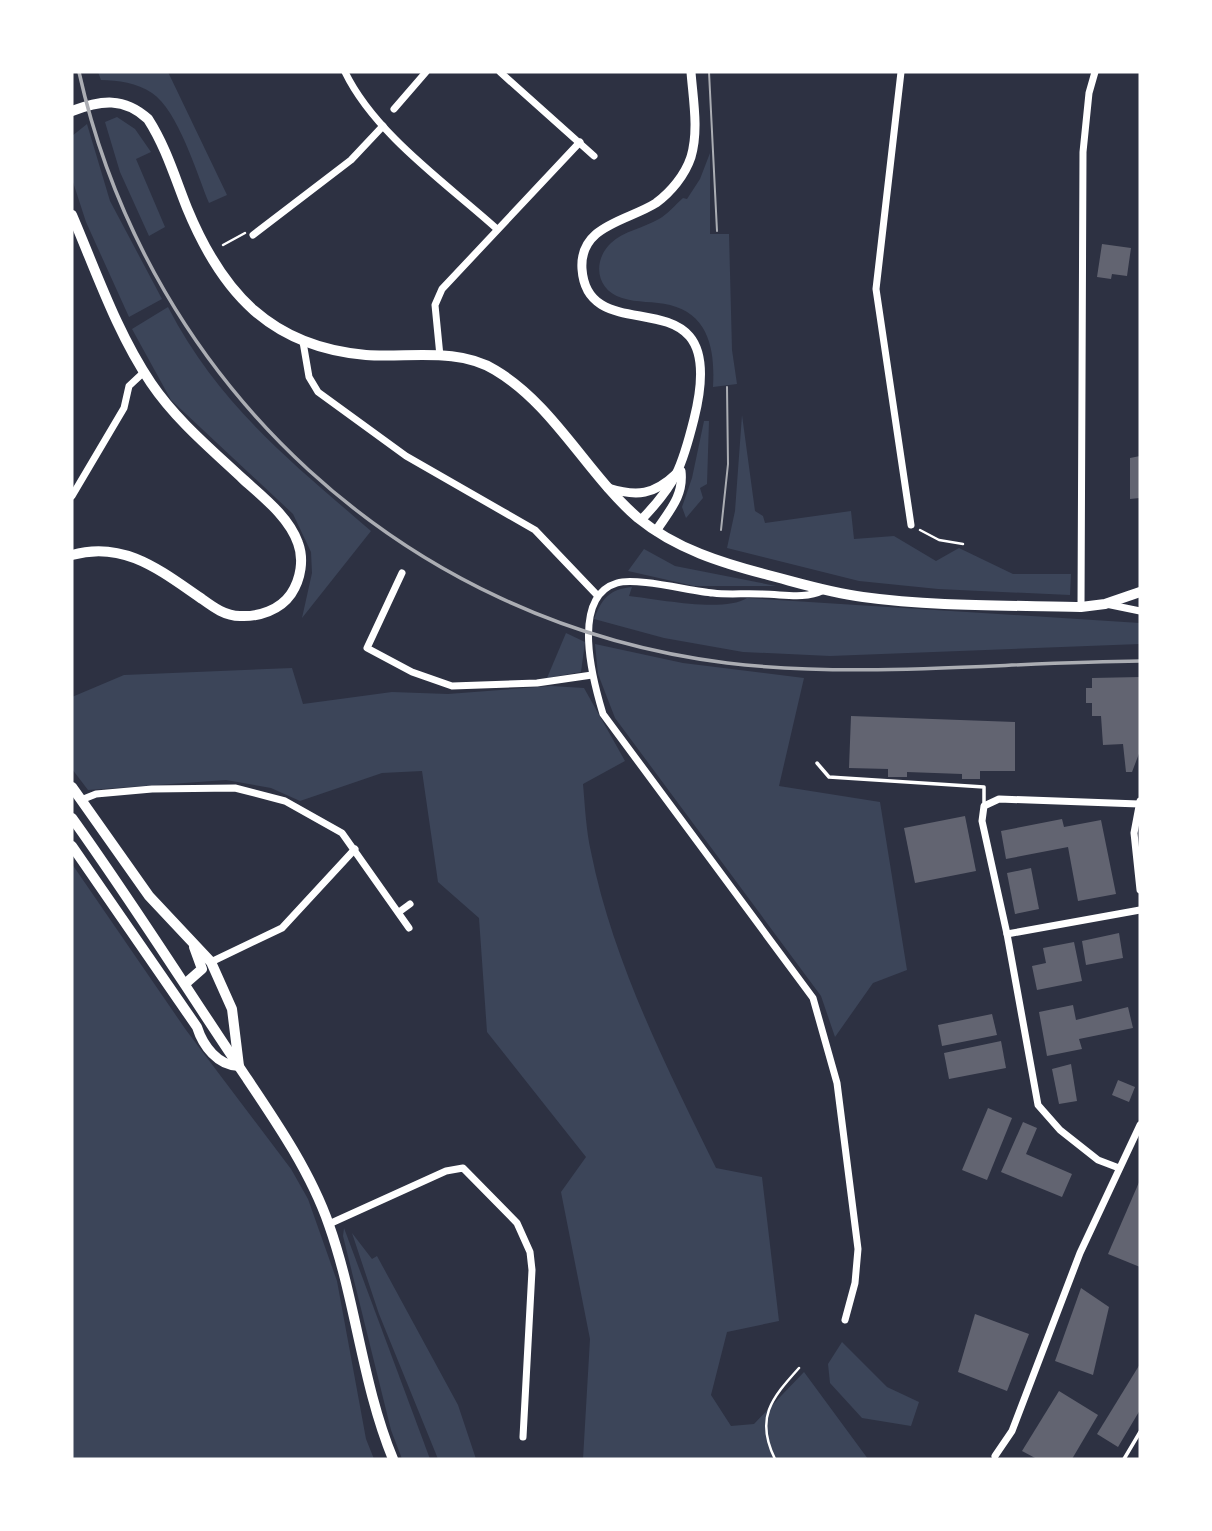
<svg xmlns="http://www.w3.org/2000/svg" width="1212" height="1531" font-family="'Noto Sans',sans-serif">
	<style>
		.green { fill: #3c4559 }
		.building { fill: #626471 }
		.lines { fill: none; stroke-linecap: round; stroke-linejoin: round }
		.path { stroke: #fff; stroke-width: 2.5 }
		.service { stroke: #fff; stroke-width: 3.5 }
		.minor { stroke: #fff; stroke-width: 7 }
		.tertiary { stroke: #fff; stroke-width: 9 }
		.secondary { stroke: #fff; stroke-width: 10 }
		.tram { stroke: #abadb3; stroke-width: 2 }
		.rail { stroke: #abadb3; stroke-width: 3.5 }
	</style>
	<rect width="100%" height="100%" fill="#2d3142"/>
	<g class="green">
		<path d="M98 72H168L227 195 209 203C197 174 178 110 152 93 137 83 118 80 101 80Z"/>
		<path d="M117 117 135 129 151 152 136 159 165 227 149 236 120 172 105 122Z"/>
		<path d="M87 124 110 201 162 299 129 317 86 222 72 179V136Z"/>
		<path d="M710 153V234H729L732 350 737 384 713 387C715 352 710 315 670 305 654 301 637 303 622 298 596 290 592 261 611 243 623 231 644 228 659 219 668 214 675 205 683 198L687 199 700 179Z"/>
		<path d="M168 307C218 404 290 461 371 531L302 618 312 573 311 552 293 514 171 400 132 329Z"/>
		<path d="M742 415 755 511 763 516 765 523 851 511 854 539 894 536 936 561 959 548 1013 574H1071L1070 595 938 589 859 581 727 548 735 511Z"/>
		<path d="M704 421H709L707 484 700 488 703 498 686 518 682 507 692 478Z"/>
		<path d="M644 549 675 566 776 586H694L628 571Z"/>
		<path d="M632 587 629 596C658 599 723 613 747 598L1140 623V644L830 656 743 652 664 638 594 619C602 599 609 589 632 587Z"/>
		<path d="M566 633 585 642 581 672 547 678Z"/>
		<path d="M595 644 683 663 804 678 779 786 880 802 907 970 873 983 835 1037 821 996 615 718 598 674Z"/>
		<path d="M292 668 303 704 392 692 448 694 551 686 584 688 625 761 583 784C585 806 586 830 591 852 613 962 667 1068 716 1168L762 1177 779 1321 727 1332 711 1395 731 1426 754 1424 804 1372 868 1459H583L590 1339 561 1192 586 1157 487 1032 479 918 438 882 422 771 382 773 300 801 271 788 226 780 88 790 72 769V697L124 675Z"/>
		<path d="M72 864 186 1030 291 1169 308 1199 337 1281 366 1439 374 1459H72Z"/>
		<path d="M344 1228 430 1459H402L391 1430 343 1236Z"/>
		<path d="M352 1233 372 1259 377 1256 458 1405 476 1459H438L379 1314Z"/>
		<path d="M842 1342 887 1387 919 1402 911 1426 862 1418 830 1383 828 1364Z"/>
	</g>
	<g class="building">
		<path d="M1102 244 1131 248 1127 276 1112 274 1111 279 1097 277Z"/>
		<path d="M1140 456V498L1130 499V458Z"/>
		<path d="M1140 677V751L1132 772H1126L1123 744 1103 745 1101 716H1092V703H1086V688H1092V678Z"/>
		<path d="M851 716 1015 722V771H980V779H962V774L907 772V777H888V769L849 768Z"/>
		<path d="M965 816 976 871 915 883 904 828Z"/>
		<path d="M1062 819 1064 827 1101 820 1116 894 1078 901 1068 847 1006 859 1001 831Z"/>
		<path d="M1031 868 1039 909 1015 914 1007 873Z"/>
		<path d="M1119 933 1123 958 1086 965 1082 941Z"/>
		<path d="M1074 942 1082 981 1037 990 1032 966 1046 963 1043 948Z"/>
		<path d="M1073 1005 1076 1020 1128 1007 1133 1028 1079 1039 1082 1049 1047 1056 1039 1012Z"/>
		<path d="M992 1014 997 1035 942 1046 938 1025Z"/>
		<path d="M1001 1041 1006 1068 949 1079 944 1053Z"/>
		<path d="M1071 1064 1077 1101 1059 1104 1052 1069Z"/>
		<path d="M1118 1080 1135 1087 1129 1102 1112 1095Z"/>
		<path d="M988 1108 1012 1118 987 1180 962 1170Z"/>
		<path d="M1023 1122 1037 1128 1026 1154 1072 1174 1062 1197 1001 1172Z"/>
		<path d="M1140 1180V1267L1108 1254Z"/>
		<path d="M1081 1288 1109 1307 1093 1375 1055 1361Z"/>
		<path d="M975 1314 1029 1334 1007 1391 958 1372Z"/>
		<path d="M1140 1364V1410L1118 1447 1097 1434Z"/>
		<path d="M1059 1391 1098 1415 1072 1459H1037L1022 1451Z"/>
	</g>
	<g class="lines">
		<g class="path">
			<path d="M223 245 245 233"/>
			<path d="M920 530 939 540 963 544"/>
			<path d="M775 1459C755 1418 771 1399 799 1368"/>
		</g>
		<g class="service">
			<path d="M817 763 829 777 984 787V806"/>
			<path d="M1124 1459 1140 1432"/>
		</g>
		<g class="minor">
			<path d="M345 72C375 134 446 183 497 229"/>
			<path d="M500 72 594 156"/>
			<path d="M901 72 876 289 911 525"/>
			<path d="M394 109 426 72"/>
			<path d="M253 235 351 160 383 126"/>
			<path d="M303 342 309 377 318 392 406 456 535 530 597 595"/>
			<path d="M440 356 435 305 442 289 580 142"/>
			<path d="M72 496 124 408 129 386 144 372"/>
			<path d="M402 573 367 648 412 672 452 686 537 683 592 675"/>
			<path d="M824 590C803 600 784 594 761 594 745 593 729 595 713 593 690 591 636 577 617 583 570 597 593 681 603 714L813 998 837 1083 858 1249 855 1283 845 1320"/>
			<path d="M1106 604 1140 611"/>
			<path d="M1081 607 1083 152 1089 93 1095 72"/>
			<path d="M81 800 96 794 152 789 235 788 285 801 342 833 409 928"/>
			<path d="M1140 801 1134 833 1140 890"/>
			<path d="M399 912 410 904"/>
			<path d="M1007 934 1140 910"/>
			<path d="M211 962 282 928 355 849"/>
			<path d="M1119 1168 1098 1160 1060 1130 1038 1105 1007 934 982 821 984 806 999 799 1139 804"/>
			<path d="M329 1224 446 1171 463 1168 517 1223 530 1252 532 1270 523 1437"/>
			<path d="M995 1456 1012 1431 1080 1253 1140 1125"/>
		</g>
		<g class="tertiary">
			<path d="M608 488C637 497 654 495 677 473"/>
			<path d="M641 520C676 484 682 467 694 419 733 264 588 357 582 269 579 225 628 221 656 203 671 192 685 175 691 157 699 130 693 99 691 72"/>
			<path d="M656 531C669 511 684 496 681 471"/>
		</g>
		<g class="secondary">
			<path d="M72 111C101 100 124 97 148 119 166 147 175 178 187 208 222 293 271 347 366 355 408 358 458 347 495 370 554 405 587 474 638 518 676 549 722 563 768 575 799 583 831 593 863 597 935 607 1008 605 1081 607L1105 604 1140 592"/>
			<path d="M72 215C96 271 117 333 151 383 176 420 211 449 243 479 263 497 289 517 298 543 304 559 301 579 291 594 280 610 259 617 240 616 225 616 213 607 202 599 161 571 124 540 72 555"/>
			<path d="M72 787 149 896 211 962 232 1009 239 1066C218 1066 203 1046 197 1027L72 846"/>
			<path d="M72 818C133 903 188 991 246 1077 277 1123 311 1173 329 1225 356 1301 362 1384 393 1459"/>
			<path d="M186 983 202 969 194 947"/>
		</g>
		<g class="tram">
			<path d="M709 72 717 231"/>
			<path d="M721 530 728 464 727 387"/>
		</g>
		<path class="rail" d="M79 72C149 386 406 623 727 663 863 679 1003 662 1140 661"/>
	</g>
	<rect width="1212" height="1531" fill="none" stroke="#ffffff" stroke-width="147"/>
</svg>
